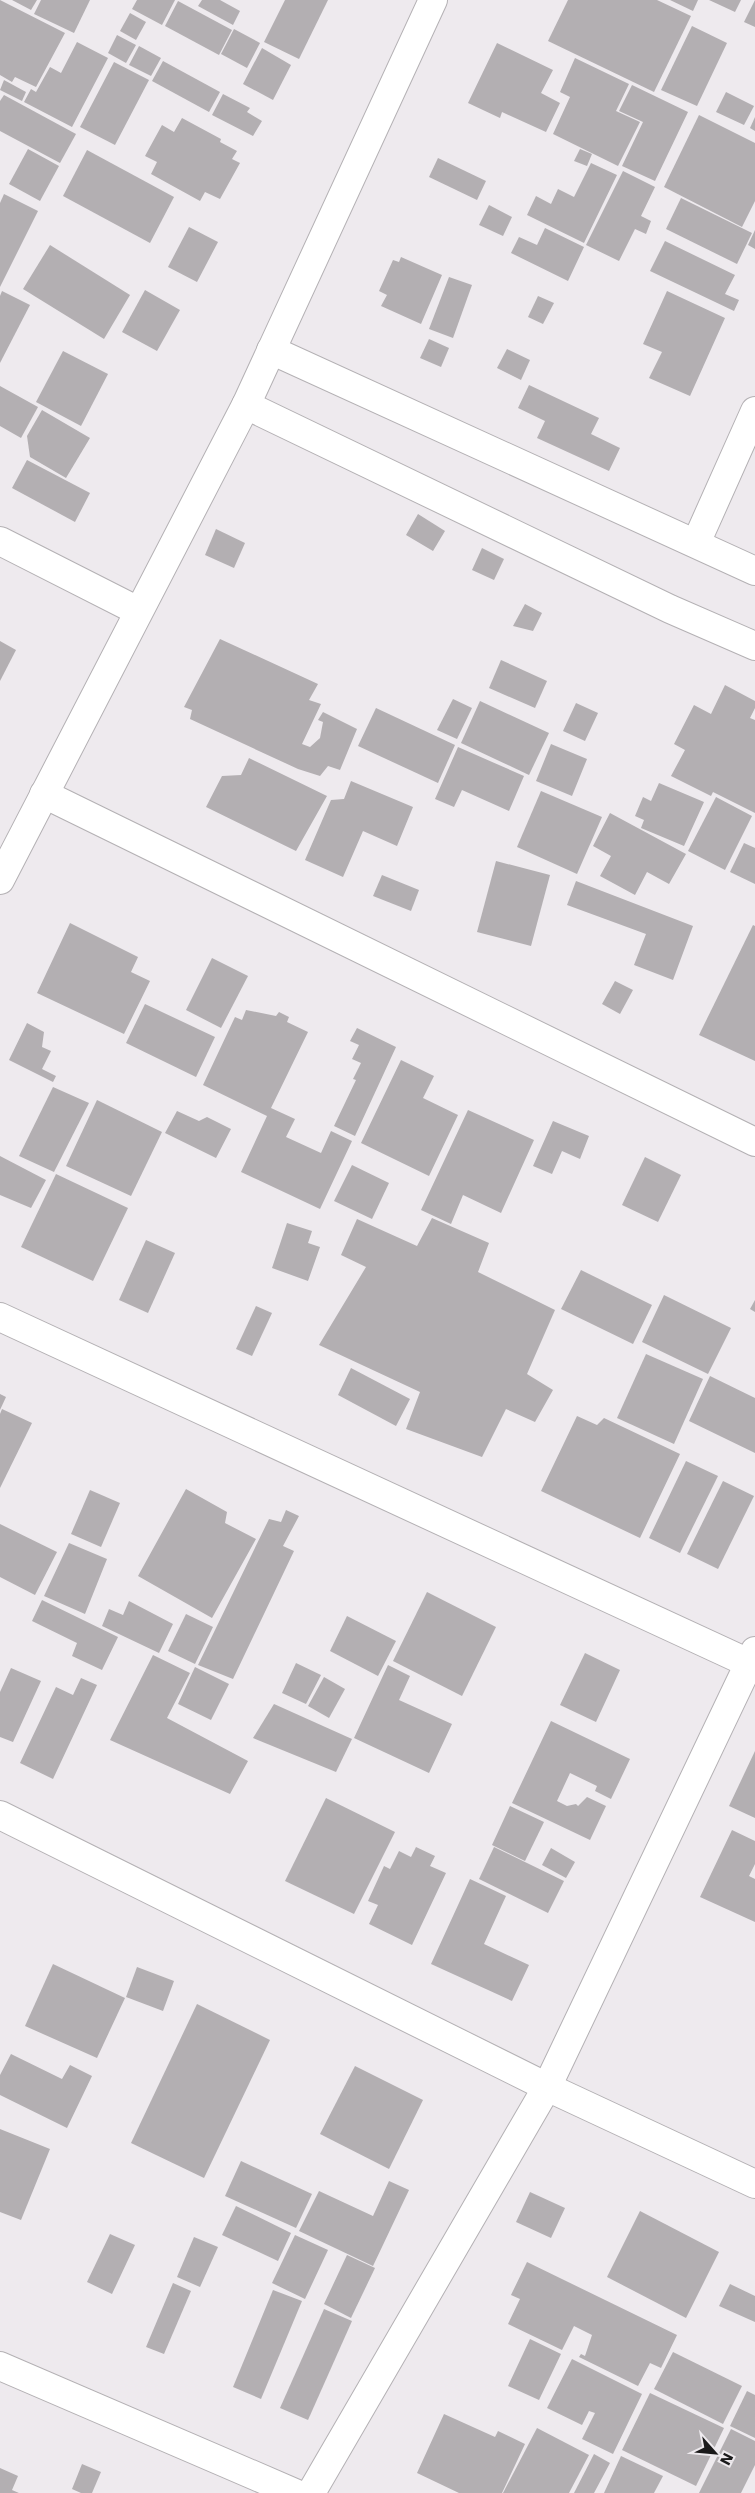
<svg xmlns="http://www.w3.org/2000/svg" width="755" height="2493" font-family="'DejaVu Sans',sans-serif">
	<style>
		.building { fill: #b3afb2 }
		.lines { fill: none; stroke-linecap: round; stroke-linejoin: round }
		.street-casing { stroke: #b4b1b4; stroke-width: 30 }
		.street { stroke: #fff; stroke-width: 28 }
	</style>
	<rect width="100%" height="100%" fill="#eeeaee"/>
	<g class="building">
		<path d="M0 0 65 33 36 87 15 77 12 82 0 75Z"/>
		<path d="M12 0H37L31 10Z"/>
		<path d="M41 0H90L74 33 34 14Z"/>
		<path d="M137 0H175L162 25 132 9Z"/>
		<path d="M202 0H220L240 11 233 25 198 6Z"/>
		<path d="M285 0H328L299 59 264 42Z"/>
		<path d="M568 0H657L691 16 654 92 548 41Z"/>
		<path d="M670 0H698L693 11Z"/>
		<path d="M709 0H741L735 12Z"/>
		<path d="M755 0V27L744 22Z"/>
		<path d="M178 1 232 30 219 55 165 26Z"/>
		<path d="M130 13 146 22 136 40 120 31Z"/>
		<path d="M692 26 727 43 697 106 661 90Z"/>
		<path d="M234 29 260 43 247 68 221 54Z"/>
		<path d="M117 35 136 45 126 63 108 53Z"/>
		<path d="M77 42 108 58 72 127 24 102 31 89 36 92 50 67 61 73Z"/>
		<path d="M497 43 553 70 541 93 560 103 546 132 502 112 500 118 468 103Z"/>
		<path d="M139 46 161 58 151 76 129 65Z"/>
		<path d="M262 48 291 65 273 100 243 84Z"/>
		<path d="M575 58 629 84 616 111 640 122 618 166 553 134 570 97 560 92Z"/>
		<path d="M163 61 220 92 209 112 152 81Z"/>
		<path d="M114 62 149 80 115 145 80 127Z"/>
		<path d="M4 80 26 92 22 101 0 90Z"/>
		<path d="M632 85 688 112 655 181 622 166 643 122 619 111Z"/>
		<path d="M726 92 754 106 744 125 716 112Z"/>
		<path d="M223 94 250 108 247 112 262 121 253 136 212 115Z"/>
		<path d="M4 95 76 134 60 163 0 131V101Z"/>
		<path d="M699 115 755 143V201L742 227 664 187Z"/>
		<path d="M755 117V131L750 128Z"/>
		<path d="M182 118 221 139 220 142 237 151 232 159 240 163 220 199 205 192 200 201 151 174 157 162 145 156 162 125 174 132Z"/>
		<path d="M28 149 59 166 40 201 9 184Z"/>
		<path d="M580 149 592 154 587 166 574 161Z"/>
		<path d="M87 150 174 197 150 243 63 196Z"/>
		<path d="M438 158 486 181 477 200 429 177Z"/>
		<path d="M591 163 617 175 584 243 527 215 536 196 551 204 558 189 574 197Z"/>
		<path d="M623 171 655 187 641 216 651 221 646 234 635 229 619 261 586 245Z"/>
		<path d="M4 194 38 211 0 287V203Z"/>
		<path d="M681 198 752 233 737 264 666 229Z"/>
		<path d="M489 205 512 217 503 236 479 225Z"/>
		<path d="M189 227 218 242 197 282 168 267Z"/>
		<path d="M545 228 584 247 568 281 511 253 519 237 537 245Z"/>
		<path d="M755 230V249L748 245Z"/>
		<path d="M665 241 735 275 725 294 739 300 734 311 650 271Z"/>
		<path d="M50 245 130 295 104 339 23 289Z"/>
		<path d="M401 257 442 275 421 324 381 306 387 295 379 291 393 260 399 262Z"/>
		<path d="M449 277 472 285 453 338 429 329Z"/>
		<path d="M145 290 180 310 157 351 122 332Z"/>
		<path d="M2 291 30 305 0 363V296Z"/>
		<path d="M667 291 725 318 690 396 649 378 662 352 643 344Z"/>
		<path d="M538 296 554 303 543 324 528 317Z"/>
		<path d="M429 339 449 348 441 367 420 358Z"/>
		<path d="M507 349 530 360 521 380 497 368Z"/>
		<path d="M63 351 108 374 81 426 36 402Z"/>
		<path d="M529 385 599 418 591 434 620 448 609 471 537 438 545 421 518 408Z"/>
		<path d="M0 386 38 407 21 438 0 426Z"/>
		<path d="M42 410 90 438 66 478 30 457 27 436Z"/>
		<path d="M27 460 90 493 75 522 12 488Z"/>
		<path d="M418 514 445 531 433 551 406 535Z"/>
		<path d="M216 529 245 543 234 568 205 555Z"/>
		<path d="M482 548 504 559 494 580 472 570Z"/>
		<path d="M525 604 542 613 533 631 513 626Z"/>
		<path d="M220 639 318 684 309 700 321 704 302 744 310 747 320 738 323 722 318 720 323 712 357 729 340 770 328 766 320 776 298 769 190 719 192 710 184 707Z"/>
		<path d="M0 641 16 650 0 681Z"/>
		<path d="M501 660 547 681 535 708 489 688Z"/>
		<path d="M725 685 755 701V708L750 718 755 720V813L713 792 711 796 671 776 685 750 674 744 694 705 711 714Z"/>
		<path d="M453 699 472 708 457 739 437 730Z"/>
		<path d="M480 701 549 733 529 775 461 743Z"/>
		<path d="M576 703 598 713 585 741 563 731Z"/>
		<path d="M376 708 455 745 438 783 358 746Z"/>
		<path d="M551 744 587 759 572 796 536 781Z"/>
		<path d="M458 747 524 776 509 811 462 790 454 807 435 799Z"/>
		<path d="M249 758 327 796 296 851 206 807 222 776 241 775Z"/>
		<path d="M351 781 413 807 397 846 363 831 343 877 305 860 331 800 344 799Z"/>
		<path d="M659 783 704 802 684 846 641 828 644 820 635 816 643 797 651 801Z"/>
		<path d="M541 791 602 817 577 874 517 847Z"/>
		<path d="M716 797 752 816 725 870 688 851Z"/>
		<path d="M610 813 686 854 669 884 647 872 635 895 600 876 611 856 593 846Z"/>
		<path d="M744 843 755 848V884L730 872Z"/>
		<path d="M496 861 550 875 531 946 477 932Z"/>
		<path d="M382 875 419 890 411 911 373 896Z"/>
		<path d="M576 881 693 926 673 980 634 965 646 934 567 905Z"/>
		<path d="M70 923 138 957 131 972 150 981 124 1034 37 993Z"/>
		<path d="M753 925 755 926V1061L699 1035Z"/>
		<path d="M212 958 248 976 221 1028 186 1010Z"/>
		<path d="M615 981 633 990 620 1014 602 1004Z"/>
		<path d="M145 1004 215 1037 196 1077 126 1043Z"/>
		<path d="M246 1010 276 1016 279 1012 289 1017 287 1022 308 1032 271 1108 295 1119 286 1137 321 1153 331 1131 352 1141 320 1209 241 1172 267 1116 203 1085 235 1017 242 1020Z"/>
		<path d="M27 1023 44 1032 42 1047 51 1051 42 1069 56 1076 53 1082 9 1060Z"/>
		<path d="M357 1028 396 1047 355 1136 334 1126 356 1080 353 1079 361 1063 352 1059 359 1045 350 1041Z"/>
		<path d="M401 1060 434 1076 423 1098 458 1115 429 1176 361 1143Z"/>
		<path d="M53 1087 89 1103 54 1172 19 1156Z"/>
		<path d="M97 1100 162 1132 131 1196 66 1166Z"/>
		<path d="M468 1110 534 1140 501 1213 463 1195 451 1224 421 1210Z"/>
		<path d="M177 1111 199 1121 207 1117 231 1129 216 1158 165 1133Z"/>
		<path d="M553 1121 589 1136 580 1159 562 1151 552 1174 533 1166Z"/>
		<path d="M0 1156 46 1180 31 1208 0 1195Z"/>
		<path d="M645 1157 681 1175 658 1222 622 1205Z"/>
		<path d="M352 1165 389 1183 372 1219 334 1201Z"/>
		<path d="M56 1174 128 1208 93 1281 21 1247Z"/>
		<path d="M432 1218 489 1243 478 1272 555 1310 527 1374 553 1390 535 1422 506 1409 482 1457 406 1429 420 1392 319 1345 366 1267 341 1255 357 1219 417 1246Z"/>
		<path d="M287 1223 312 1231 308 1243 320 1247 308 1281 272 1268Z"/>
		<path d="M146 1240 175 1253 148 1313 119 1300Z"/>
		<path d="M581 1270 652 1305 633 1344 561 1309Z"/>
		<path d="M664 1295 731 1328 708 1374 642 1342Z"/>
		<path d="M755 1300V1312L750 1309Z"/>
		<path d="M256 1306 272 1313 252 1356 236 1349Z"/>
		<path d="M646 1354 703 1379 674 1444 617 1418Z"/>
		<path d="M351 1368 410 1399 396 1426 338 1395Z"/>
		<path d="M710 1376 755 1398V1453L689 1421Z"/>
		<path d="M0 1394 6 1397 0 1410Z"/>
		<path d="M2 1409 32 1423 0 1488V1414Z"/>
		<path d="M577 1416 597 1425 604 1418 680 1454 640 1538 541 1491Z"/>
		<path d="M686 1461 718 1476 680 1553 649 1538Z"/>
		<path d="M723 1481 754 1496 718 1569 687 1554Z"/>
		<path d="M186 1489 227 1512 225 1523 256 1539 212 1618 138 1576Z"/>
		<path d="M90 1490 120 1503 101 1547 71 1534Z"/>
		<path d="M286 1510 299 1516 283 1546 294 1551 233 1679 198 1665 269 1519 281 1522Z"/>
		<path d="M0 1524 57 1552 35 1595 0 1577Z"/>
		<path d="M69 1543 107 1559 85 1614 44 1596Z"/>
		<path d="M427 1592 496 1627 462 1696 393 1661Z"/>
		<path d="M42 1600 118 1637 102 1670 72 1656 77 1643 32 1621Z"/>
		<path d="M129 1601 173 1624 159 1653 102 1626 109 1609 123 1615Z"/>
		<path d="M186 1614 213 1627 195 1664 168 1651Z"/>
		<path d="M347 1616 396 1641 378 1676 330 1651Z"/>
		<path d="M585 1653 620 1670 596 1722 560 1705Z"/>
		<path d="M153 1655 190 1673 167 1718 248 1761 230 1794 110 1740Z"/>
		<path d="M296 1663 321 1675 306 1704 282 1693Z"/>
		<path d="M388 1665 410 1676 399 1700 452 1724 429 1773 354 1738Z"/>
		<path d="M195 1667 229 1684 211 1720 178 1704Z"/>
		<path d="M11 1668 41 1681 13 1742 0 1737V1692Z"/>
		<path d="M324 1677 345 1689 329 1718 308 1706Z"/>
		<path d="M81 1678 97 1685 53 1779 20 1763 56 1687 73 1695Z"/>
		<path d="M274 1704 352 1739 336 1772 253 1738Z"/>
		<path d="M551 1721 630 1759 611 1799 595 1791 597 1786 570 1773 557 1801 567 1806 576 1804 578 1806 587 1797 606 1806 590 1840 512 1803Z"/>
		<path d="M755 1751V1818L729 1806Z"/>
		<path d="M326 1798 395 1832 354 1914 285 1881Z"/>
		<path d="M510 1806 544 1822 525 1861 492 1845Z"/>
		<path d="M732 1830 755 1841V1864L749 1876 755 1879V1922L700 1897Z"/>
		<path d="M416 1847 435 1856 430 1866 446 1873 412 1945 369 1924 378 1905 368 1901 384 1866 390 1869 399 1851 411 1857Z"/>
		<path d="M494 1847 564 1881 548 1913 479 1879Z"/>
		<path d="M551 1848 575 1862 566 1878 542 1865Z"/>
		<path d="M470 1879 506 1896 484 1944 529 1965 512 2001 431 1964Z"/>
		<path d="M53 1964 125 1998 97 2058 25 2026Z"/>
		<path d="M137 1967 174 1981 163 2011 126 1997Z"/>
		<path d="M197 2004 270 2040 204 2178 131 2143Z"/>
		<path d="M11 2054 62 2079 70 2065 92 2076 67 2128 0 2095V2075Z"/>
		<path d="M355 2066 423 2100 389 2169 320 2134Z"/>
		<path d="M0 2129 50 2149 21 2220 0 2212Z"/>
		<path d="M241 2161 312 2194 296 2228 225 2196Z"/>
		<path d="M389 2181 409 2190 373 2266 299 2231 319 2191 373 2216Z"/>
		<path d="M530 2192 565 2208 551 2238 516 2222Z"/>
		<path d="M236 2206 291 2233 278 2261 222 2235Z"/>
		<path d="M640 2211 719 2252 686 2318 607 2277Z"/>
		<path d="M110 2234 135 2245 112 2294 87 2282Z"/>
		<path d="M295 2235 328 2250 305 2299 272 2283Z"/>
		<path d="M194 2237 218 2247 200 2287 177 2277Z"/>
		<path d="M347 2255 375 2268 351 2318 324 2304Z"/>
		<path d="M527 2262 677 2335 661 2368 650 2363 638 2386 579 2357 581 2354 585 2356 592 2335 574 2326 562 2350 508 2324 520 2299 511 2295Z"/>
		<path d="M173 2283 191 2291 164 2354 146 2347Z"/>
		<path d="M730 2284 755 2296V2322L719 2306Z"/>
		<path d="M273 2290 302 2301 261 2399 233 2387Z"/>
		<path d="M324 2309 352 2321 308 2420 280 2408Z"/>
		<path d="M530 2339 561 2354 539 2400 508 2386Z"/>
		<path d="M673 2352 742 2386 723 2424 654 2389Z"/>
		<path d="M572 2359 642 2394 613 2454 582 2439 595 2413 589 2411 582 2425 547 2408Z"/>
		<path d="M747 2391 755 2395V2438L730 2426Z"/>
		<path d="M650 2393 724 2428 696 2486 622 2450Z"/>
		<path d="M444 2414 495 2437 498 2431 525 2444 502 2493H459L417 2473Z"/>
		<path d="M537 2428 589 2455 569 2493H503Z"/>
		<path d="M731 2429 755 2441V2465L741 2493H699Z"/>
		<path d="M594 2454 610 2463 594 2493H574Z"/>
		<path d="M621 2456 663 2476 654 2493H604Z"/>
		<path d="M82 2464 101 2472 92 2493H81L72 2489Z"/>
		<path d="M0 2468 18 2476 12 2490 19 2493H0Z"/>
	</g>
	<g class="lines">
		<g class="street-casing">
			<g id="street">
				<path d="M271 350 755 571"/>
				<path d="M246 405 670 609 755 646"/>
				<path d="M0 541 138 611"/>
				<path d="M696 543 755 411"/>
				<path d="M44 794 755 1142"/>
				<path d="M0 880 246 405 433 0"/>
				<path d="M0 1317 755 1666"/>
				<path d="M0 1815 547 2087 755 2184"/>
				<path d="M0 2366 295 2493"/>
				<path d="M311 2493 547 2087 755 1651"/>
			</g>
		</g>
		<use href="#street" class="street"/>
	</g>
	<g transform="translate(715 2453) rotate(117)" stroke="#eeeaee" stroke-width="4" paint-order="stroke">
	<path d="M0-4L9 19L0 12L-9 19Z" fill="#1b1a1b"/>
	<text y="-8" font-size="14" font-weight="bold" text-anchor="middle" fill="#1b1a1b">N</text>
	</g>
</svg>
